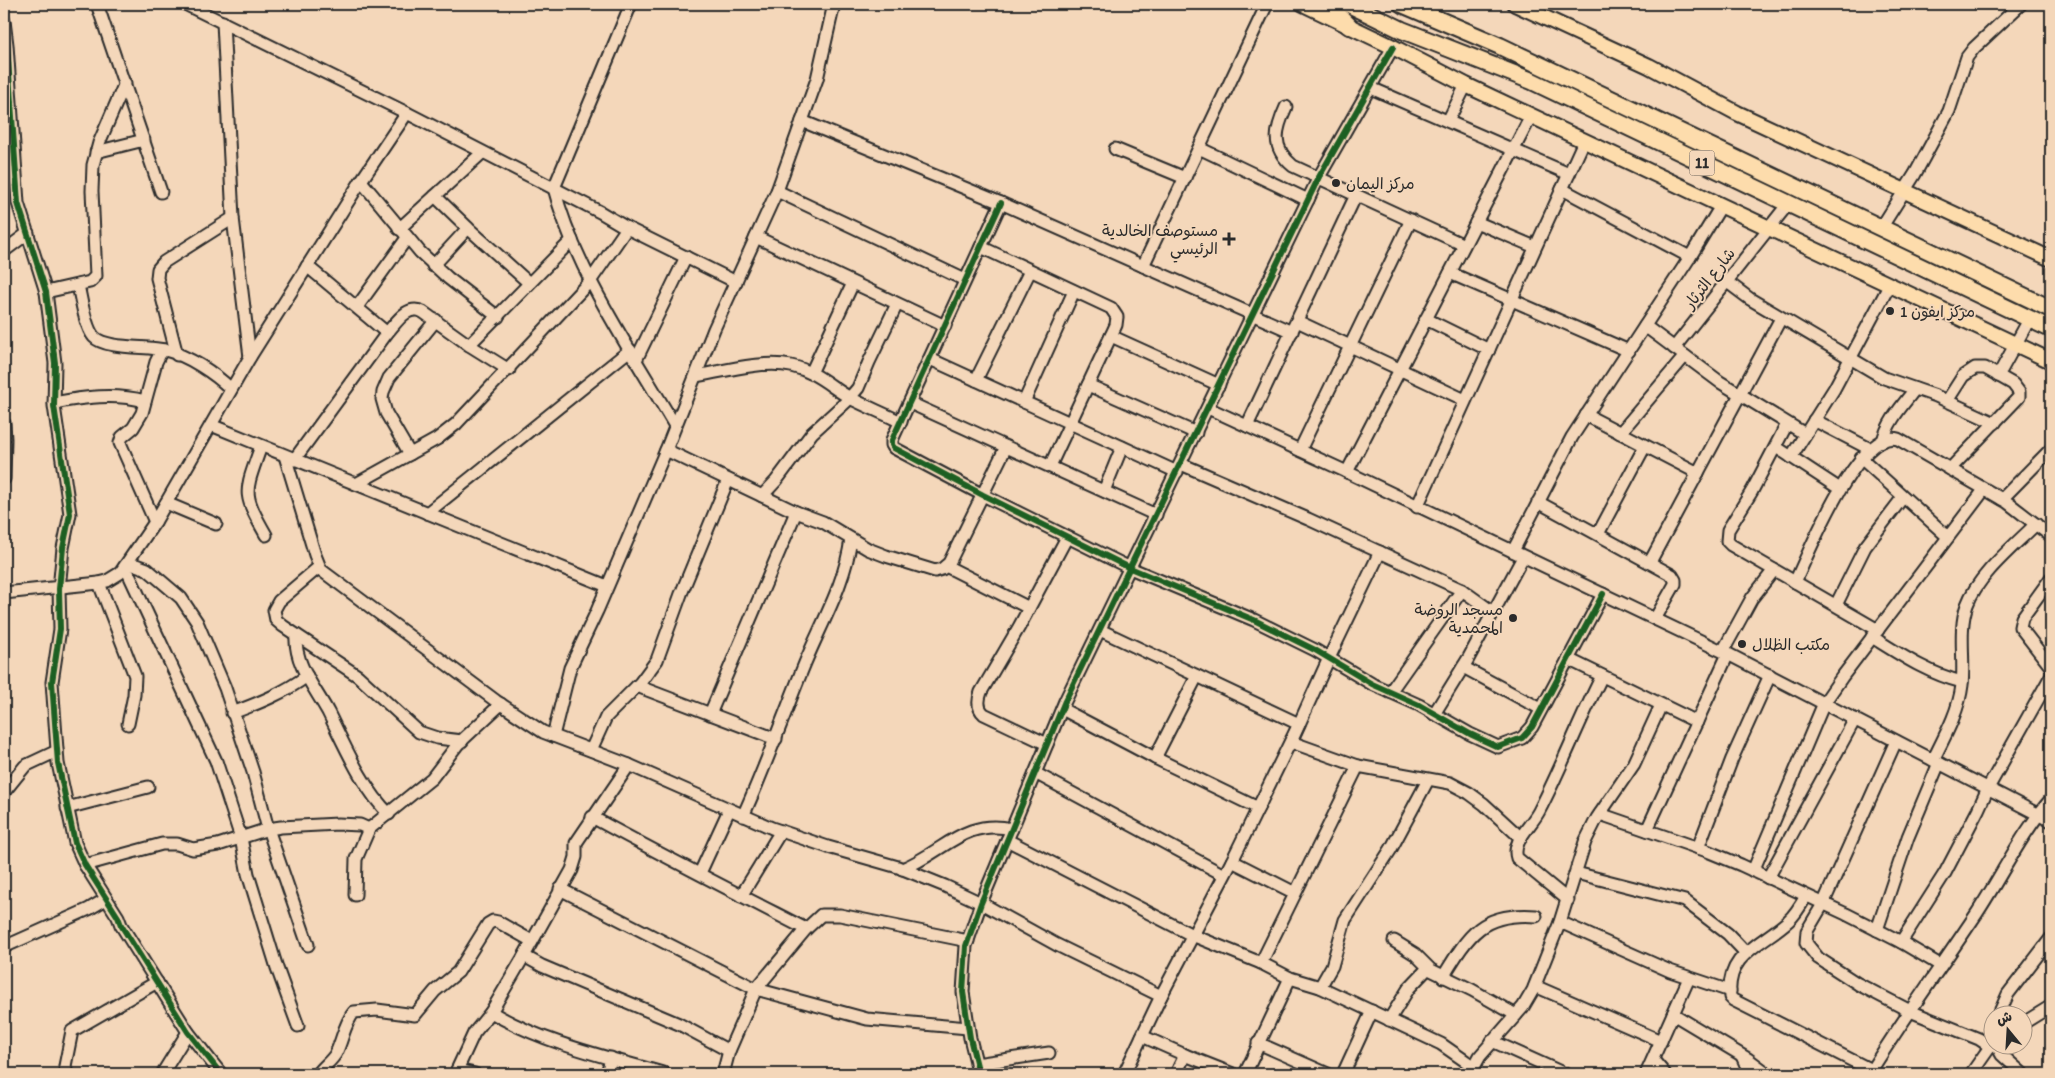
<svg xmlns="http://www.w3.org/2000/svg" width="2055" height="1078" font-family="Itim,'Playpen Sans Arabic',sans-serif">
	<style>
		.lines { fill: none; stroke-linecap: round; stroke-linejoin: round }
		.minor-casing { stroke: #2b2b2b; stroke-width: 15 }
		.major-casing { stroke: #2b2b2b; stroke-width: 18 }
		.highway-casing { stroke: #2b2b2b; stroke-width: 20 }
		.minor { stroke: #f4d7ba; stroke-width: 11 }
		.major { stroke: #fddcac; stroke-width: 14 }
		.highway { stroke: #fddcac; stroke-width: 16 }
		.cycleway-casing { stroke: #f4d7ba; stroke-width: 9 }
		.cycleway { stroke: #1b5e20; stroke-width: 6 }
		.poi-dot { fill: #2b2b2b; stroke: #f4d7ba; stroke-width: 2 }
		.labels { text-anchor: middle; stroke-width: 4; stroke-linejoin: round; paint-order: stroke }
		.shield { fill: #f4d7ba; stroke: #675f56; stroke-width: 1 }
		.shield-label { font-size: 15px; font-weight: bold; fill: #2b2b2b }
		.poi-label { font-size: 16px; fill: #2b2b2b; stroke: #f4d7ba; text-anchor: start }
		.street-label { font-size: 16px; fill: #2b2b2b; stroke: #f4d7ba }
	</style>
	<rect width="100%" height="100%" fill="#f4d7ba"/>
	<filter id="ink" filterUnits="userSpaceOnUse"><feTurbulence type="fractalNoise" baseFrequency=".02" numOctaves="2"/><feDisplacementMap in="SourceGraphic" scale="10" xChannelSelector="R" yChannelSelector="G"/><feConvolveMatrix kernelMatrix="1 2 1 2 8 2 1 2 1" color-interpolation-filters="sRGB"/></filter>
	<g filter="url(#ink)">
		<g class="lines">
			<g class="minor-casing">
				<g id="minor">
					<path d="M97 4 161 192"/>
					<path d="M185 4 407 113 600 212 627 228 736 282"/>
					<path d="M631 4 554 188C575 270 633 354 675 426"/>
					<path d="M4 21 7 45 18 203 46 292 55 363 54 406 70 514 63 548 59 589 60 629 52 682 58 763 75 843 85 865 118 917 121 925 188 1032 221 1074"/>
					<path d="M223 22 233 218 250 357"/>
					<path d="M1371 88 1569 174"/>
					<path d="M1286 107C1276 129 1270 147 1293 166L1464 245"/>
					<path d="M802 121 1001 203 1292 332"/>
					<path d="M1448 121 1466 85"/>
					<path d="M1199 148 1308 200"/>
					<path d="M1115 149 1185 178"/>
					<path d="M96 152 144 140"/>
					<path d="M361 181 420 252 448 278 498 317"/>
					<path d="M1562 189 1690 257"/>
					<path d="M777 191 965 280"/>
					<path d="M435 196 468 228 529 283"/>
					<path d="M1001 203 892 440V445L894 448 983 495 1130 568 1254 620 1315 650 1372 684 1419 705 1470 734 1498 747 1522 738 1532 727 1603 594"/>
					<path d="M1476 222 1535 247"/>
					<path d="M1881 228 1915 174 1949 111 1967 57 1974 48 2021 4"/>
					<path d="M399 229 482 153"/>
					<path d="M756 237 945 326"/>
					<path d="M981 247 1111 308 1117 317 1116 325 1050 466"/>
					<path d="M4 251 28 233"/>
					<path d="M307 266 387 333"/>
					<path d="M433 266 468 228"/>
					<path d="M1143 266 1267 4"/>
					<path d="M1450 273 1629 351"/>
					<path d="M1726 281 1750 299 1884 378 1936 396 1995 423"/>
					<path d="M78 285C81 298 85 327 94 337 105 349 147 346 165 350 189 356 214 373 231 389"/>
					<path d="M46 292 90 282 96 276 92 191 93 165 99 143 125 83"/>
					<path d="M357 307 407 238"/>
					<path d="M1426 319 1489 350"/>
					<path d="M1297 321 1465 400"/>
					<path d="M1645 326 1720 382 1805 434"/>
					<path d="M1111 336 1219 385"/>
					<path d="M469 345 572 240"/>
					<path d="M1674 348 1788 204"/>
					<path d="M177 355 157 278 158 269 164 262 233 218"/>
					<path d="M930 359 1177 472"/>
					<path d="M636 360 686 257"/>
					<path d="M811 373 853 283"/>
					<path d="M696 376C724 371 763 360 791 366 818 372 830 387 852 399 868 407 885 414 901 422"/>
					<path d="M1998 376 2030 318"/>
					<path d="M976 380 1030 271"/>
					<path d="M1088 385 1196 433"/>
					<path d="M1947 401 1963 376 1975 368H1985L2013 384 2019 392V397L1950 469"/>
					<path d="M1024 402 1074 291"/>
					<path d="M54 403C84 397 115 393 145 401"/>
					<path d="M910 403 1156 515"/>
					<path d="M1208 408 1347 472 1728 654 2051 821"/>
					<path d="M1586 415 1698 473"/>
					<path d="M1814 420 1870 449"/>
					<path d="M4 423 5 439 4 479"/>
					<path d="M1787 424 1752 491 1728 530 1727 541 1731 545 1878 630"/>
					<path d="M211 425 607 586"/>
					<path d="M1247 426 1356 195"/>
					<path d="M1620 433 1685 356"/>
					<path d="M1883 441C1888 421 1903 405 1915 389"/>
					<path d="M261 446C245 493 241 491 266 535"/>
					<path d="M1776 447 1840 489"/>
					<path d="M666 450 796 512 823 522 868 549 886 556 935 571 942 569 949 563 1006 447"/>
					<path d="M1300 450 1411 220"/>
					<path d="M410 454 386 413 382 399 383 392 389 378 436 320"/>
					<path d="M285 456 315 555 321 570 496 701 543 732 629 765 772 828 828 847 898 867 945 886 981 903 1057 945 1161 996"/>
					<path d="M1791 457 1834 389 1889 286"/>
					<path d="M1861 458 1948 537"/>
					<path d="M294 460 387 333C397 322 407 304 423 312L469 345 509 370"/>
					<path d="M1181 464 1308 519 1462 590 1494 613"/>
					<path d="M1347 472 1531 116"/>
					<path d="M356 484 437 439 456 424 591 280 627 228"/>
					<path d="M1104 491 1122 447"/>
					<path d="M762 496 776 481 812 433 846 402 858 388 869 362 897 304"/>
					<path d="M2002 499 2051 449"/>
					<path d="M1538 502 1672 575 1675 580V584L1655 619"/>
					<path d="M166 503 216 524"/>
					<path d="M1417 507 1584 141"/>
					<path d="M427 513 630 350"/>
					<path d="M155 522 120 443 122 437 133 428 142 413 156 362 160 354 164 350"/>
					<path d="M1598 534 1645 446"/>
					<path d="M1513 551 1572 437 1690 257 1721 206"/>
					<path d="M1650 562 1781 318"/>
					<path d="M946 566 1029 608"/>
					<path d="M319 567 279 601 274 610 276 620 283 626 358 676 419 732 437 738 462 741"/>
					<path d="M2051 578 2022 618 2020 627 2051 667"/>
					<path d="M1795 582C1809 553 1858 428 1898 439L2007 502 2051 536"/>
					<path d="M99 583 135 676 134 695 128 724"/>
					<path d="M4 593 99 583 107 581 120 573 155 522 250 357 361 181 407 113"/>
					<path d="M1836 605 1865 547 1903 497"/>
					<path d="M296 635C294 664 315 688 328 712 344 744 363 789 389 814"/>
					<path d="M1872 637C1901 655 1929 674 1962 682"/>
					<path d="M1723 651 1752 598 1774 570"/>
					<path d="M1568 659 1697 722"/>
					<path d="M1463 667 1541 709"/>
					<path d="M637 686 776 739"/>
					<path d="M1390 692 1462 590"/>
					<path d="M1062 709 1155 758 1258 808 1299 724 1100 630"/>
					<path d="M232 713C259 703 284 693 307 676"/>
					<path d="M710 714 796 512"/>
					<path d="M1434 714 1468 659 1523 557"/>
					<path d="M553 736 570 668 597 611 666 450 714 329 777 191 817 79 834 4"/>
					<path d="M1896 741 1823 904 1807 931 1806 943 1818 958 1858 984 1910 1011 1979 1039 1991 1047"/>
					<path d="M1047 744 984 714C977 708 978 700 981 692L1019 627 1067 537"/>
					<path d="M591 750 606 717 640 683 657 660 681 594 728 480"/>
					<path d="M1155 758 1197 676"/>
					<path d="M1933 760C1945 736 1959 711 1962 685 1965 659 1958 630 1967 605 1978 575 2014 546 2036 524"/>
					<path d="M1358 766 1291 742 1329 658 1380 552"/>
					<path d="M1035 773 1224 875"/>
					<path d="M4 792 25 766 57 751"/>
					<path d="M67 808 148 787"/>
					<path d="M1600 814 1707 851 1741 865 1846 914 1901 942 1940 965"/>
					<path d="M743 816C766 766 784 714 805 663 822 622 845 584 851 539"/>
					<path d="M592 817C663 856 734 892 806 929L756 989 867 1019 968 1028"/>
					<path d="M1647 830 1728 654"/>
					<path d="M1007 840 1192 935 1261 963 1290 978 1320 987 1441 1044 1474 1067"/>
					<path d="M1698 848 1732 759 1770 675"/>
					<path d="M1232 861 1261 802"/>
					<path d="M85 865 162 844H177L193 849 218 845 268 829 281 827 338 824 360 825 369 829"/>
					<path d="M902 869C943 853 964 818 1012 829"/>
					<path d="M1753 871 1824 703 1842 677 1984 490"/>
					<path d="M700 873 729 810"/>
					<path d="M1576 873 1685 901 1728 934 1745 952"/>
					<path d="M1768 878 1855 719"/>
					<path d="M560 889 756 989 729 1051 723 1074"/>
					<path d="M355 895 356 859 369 829 432 778 458 744 501 704"/>
					<path d="M741 896 781 831"/>
					<path d="M1806 896C1801 905 1796 914 1788 921 1762 945 1726 953 1730 997L1733 1000 1871 1070"/>
					<path d="M1568 900 1517 858C1511 842 1532 825 1539 811 1562 767 1579 721 1602 676"/>
					<path d="M1560 922 1670 971 1730 991"/>
					<path d="M806 929 821 915H840L968 941"/>
					<path d="M1877 930 1908 837 1939 763"/>
					<path d="M1394 941 1415 954 1431 970 1472 990 1516 1015"/>
					<path d="M1901 942 1945 873 1978 810 1988 788 2051 676"/>
					<path d="M4 947 89 909 106 899"/>
					<path d="M524 956 542 966 679 1024 729 1051"/>
					<path d="M1261 963 1358 766 1450 783 1469 793 1484 804 1521 838"/>
					<path d="M1443 977C1469 934 1482 912 1536 916"/>
					<path d="M1535 986 1661 1041"/>
					<path d="M1320 987 1332 966 1345 920 1391 849 1428 780"/>
					<path d="M491 1012C545 1044 607 1057 666 1074"/>
					<path d="M1673 1014 1748 1059 1768 1074"/>
					<path d="M1998 1016 2008 994 2051 938"/>
					<path d="M1389 1020 1409 988 1428 968"/>
					<path d="M2022 1024 2051 1006"/>
					<path d="M298 1026 277 968 248 874 241 838 216 761 125 566 136 565 147 569 181 598 197 622 225 688 253 772 268 829 308 945"/>
					<path d="M1142 1036 1185 1055 1233 1074"/>
					<path d="M1492 1041 1565 1074"/>
					<path d="M1258 1043 1328 1074"/>
					<path d="M1997 1046 2002 1055 2023 1074"/>
					<path d="M1742 1056 1750 1074"/>
					<path d="M1653 1060 1665 1074"/>
					<path d="M976 1064 1049 1053"/>
					<path d="M457 1070 475 1074"/>
					<path d="M67 1074 65 1066 72 1031 157 982"/>
					<path d="M162 1074 188 1032"/>
					<path d="M318 1074C323 1066 332 1061 336 1053 343 1039 344 1024 354 1012L377 1010 415 1015 435 991 458 972 488 924 493 921 498 922 532 941"/>
					<path d="M457 1074V1070L474 1033 491 1012 524 956 572 870 576 857V843L629 765"/>
					<path d="M607 1074 611 1058"/>
					<path d="M979 1074 970 1038 963 992 966 946 981 903 1065 701 1319 177 1393 47"/>
					<path d="M1124 1074 1161 996 1232 861 1295 893"/>
					<path d="M1176 1074 1185 1055"/>
					<path d="M1245 1074 1290 978"/>
					<path d="M1343 1074 1372 1011"/>
					<path d="M1470 1074 1480 1056 1523 1007 1533 990 1560 922 1585 842 1597 818 1634 764 1661 705"/>
					<path d="M1646 1074 1689 978"/>
					<path d="M1869 1074C1903 1019 1941 967 1977 913 2002 875 2021 834 2051 799"/>
					<path d="M1971 1074 1992 1044"/>
				</g>
			</g>
			<g class="major-casing">
				<g id="major">
					<path d="M1303 4 1393 47 1466 85 2051 361"/>
					<path d="M1515 4 1649 66 1737 113 2051 259"/>
				</g>
			</g>
			<g class="highway-casing">
				<g id="highway">
					<path d="M1327 4 1349 26"/>
					<path d="M1349 4 1402 30 1532 81 2051 329"/>
					<path d="M1402 4 1500 46 2051 309"/>
				</g>
			</g>
			<use href="#minor" class="minor"/>
			<use href="#major" class="major"/>
			<use href="#highway" class="highway"/>
			<g class="cycleway-casing">
				<g id="cycleway">
					<path d="M4 21 7 45 18 203 46 292 55 363 54 406 70 514 63 548 59 589 60 629 52 682 58 763 75 843 85 865 118 917 121 925 188 1032 221 1074"/>
					<path d="M1001 203 892 440V445L894 448 983 495 1130 568 1254 620 1315 650 1372 684 1419 705 1470 734 1498 747 1522 738 1532 727 1603 594"/>
					<path d="M979 1074 970 1038 963 992 966 946 981 903 1065 701 1319 177 1393 47"/>
				</g>
			</g>
			<use href="#cycleway" class="cycleway"/>
		</g>
	</g>
	<g class="poi-dot">
		<circle cx="1336" cy="183" r="5"/>
		<path d="M1226.5 231.5h5v5h5v5h-5v5h-5v-5h-5v-5h5z"/>
		<circle cx="1890" cy="311" r="5"/>
		<circle cx="1513" cy="618" r="5"/>
		<circle cx="1742" cy="644" r="5"/>
	</g>
	<g class="labels">
		<rect class="shield" x="1689.5" y="150.5" width="25" height="25" rx="4"/>
		<g class="shield-label">
			<text x="1702" y="168">11</text>
		</g>
		<g class="poi-label">
			<text x="1346" y="189">مركز اليمان</text>
			<text x="1218" y="236" text-anchor="end">مستوصف الخالدية<tspan x="1218" dy="18">الرئيسي</tspan></text>
			<text x="1900" y="317">مركز ايفون 1</text>
			<text x="1503" y="615" text-anchor="end">مسجد الروضة<tspan x="1503" dy="18">المحمدية</tspan></text>
			<text x="1752" y="650">مكتب الظلال</text>
		</g>
		<g class="street-label">
			<text transform="translate(1709 278) rotate(-52)" y="6">شارع الثرثار</text>
		</g>
	</g>
	<rect width="2055" height="1078" fill="none" stroke="#f4d7ba" stroke-width="20"/>
	<rect x="10" y="10" width="2035" height="1058" fill="none" stroke="#2b2b2b" stroke-width="2" filter="url(#ink)"/>
	<g transform="translate(2008 1030) rotate(342)"><circle r="24" fill="#f4d7ba" stroke="#a49281"/>
	<path d="M0-4L9 19L0 12L-9 19Z" fill="#2b2b2b"/>
	<text y="-8" font-size="14" font-weight="bold" text-anchor="middle" fill="#2b2b2b">ش</text>
	</g>
</svg>
